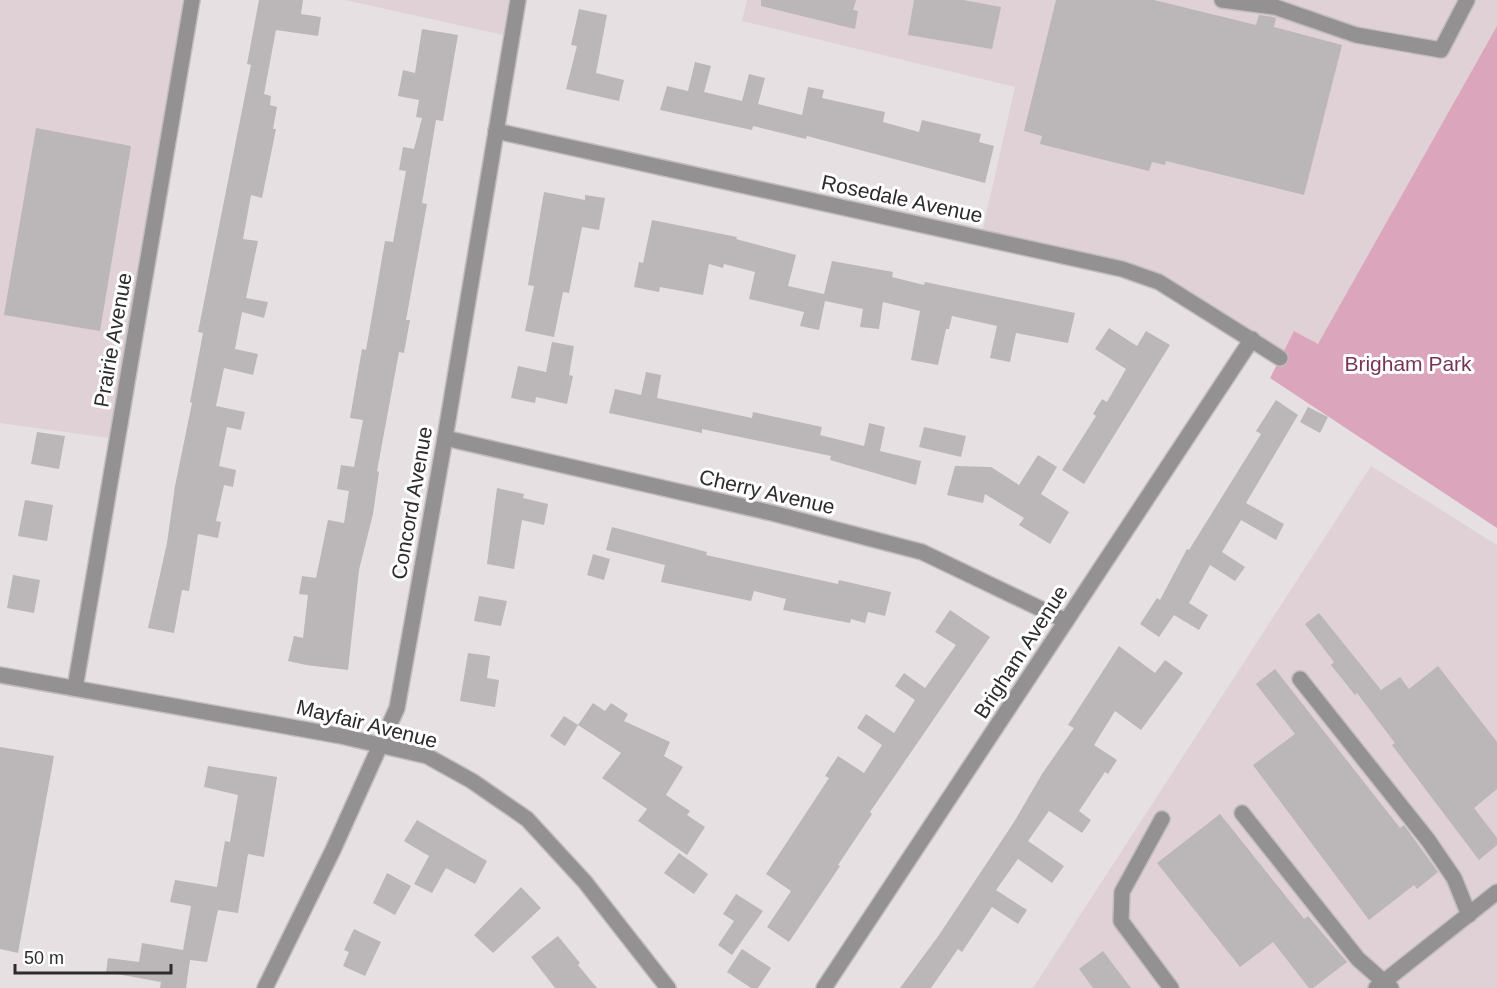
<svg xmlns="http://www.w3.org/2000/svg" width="1497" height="988" font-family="Arial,sans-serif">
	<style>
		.built { fill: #dfd1d6 }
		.green { fill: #dba6bc }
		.building { fill: #bbb6b8 }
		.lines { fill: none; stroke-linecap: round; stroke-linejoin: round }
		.minor-casing { stroke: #c1bcbe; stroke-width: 18 }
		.minor { stroke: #949192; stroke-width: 15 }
		.labels { text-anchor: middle; stroke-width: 6; stroke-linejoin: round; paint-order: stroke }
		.street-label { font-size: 21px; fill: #2d2b2c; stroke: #fff }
		.park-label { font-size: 21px; fill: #773554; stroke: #fff }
	</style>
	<rect width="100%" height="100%" fill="#e6e0e2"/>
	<g class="built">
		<path d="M0 0H184L109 438 0 423Z"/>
		<path d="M345 0H509L503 35Z"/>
		<path d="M747 0H1497V26L1318 345 1294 331 1280 358 1159 282 981 237 1015 87 742 21Z"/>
		<path d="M1371 466 1497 545V988H1033Z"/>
	</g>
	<path class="green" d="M1497 26V528L1270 378 1294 331 1318 344Z"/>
	<g class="building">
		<path d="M259 0H303L301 14 321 17 318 36 276 30 264 94 271 96 270 105 277 107 273 129H276L262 198 251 195 243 239 258 241 246 298 268 302 264 318 242 312 235 349 258 354 253 375 224 368 216 406 245 412 241 430 227 427 219 466 236 470 233 487 224 485 216 521 221 522 218 538 198 534 189 591 182 590 174 633 148 628 167 543 175 486 192 403 190 402 203 333 198 332 251 65 247 64Z"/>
		<path d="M761 0H856L853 10 858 11 855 29 761 6Z"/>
		<path d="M914 0H963L1001 7 992 49 908 35Z"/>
		<path d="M1056 0H1154L1256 25 1259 15 1273 17 1276 18 1274 27 1342 45 1304 195 1166 161 1165 165 1152 162 1149 171 1040 144 1042 136 1024 131Z"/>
		<path d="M579 9 607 15 596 73 624 80 619 101 566 89 577 46 571 45Z"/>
		<path d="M422 29 458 35 443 121 436 120 422 203 427 204 406 320H410L404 353 399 352 377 471 379 472 373 514 359 570 348 670 306 665 288 661 294 636 303 638 308 595 299 594 302 576 316 578 328 520 344 523 349 491 337 489 341 465 354 467 363 420 350 418 362 349 366 350 385 241 393 242 406 171 399 170 403 147 414 149 422 118 416 117 419 100 398 96 403 70 415 73Z"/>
		<path d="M695 62 711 66 704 92 742 101 749 74 765 78 758 104 802 115 808 87 824 90 822 98 885 112 883 122 919 132 922 120 981 134 979 142 994 146 985 183 807 136 806 139 753 126 752 130 660 110 667 86 688 91Z"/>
		<path d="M36 128 131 146 100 331 4 315Z"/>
		<path d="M544 192 585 200V195L605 198 599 230 582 227 569 293 563 292 554 337 525 331 534 286 528 285Z"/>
		<path d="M652 220 737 237 736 239 796 255 788 286 824 294 832 261 893 272 892 277 924 285 925 282 1075 313 1068 343 1016 333 1010 362 990 358 997 326 952 316 949 329H946L938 365 911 360 920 311 883 302 879 329 860 327 863 309 825 301 819 330 800 326 804 312 749 299 755 272 724 264 723 268 709 264 703 295 660 287 659 292 634 287 639 262 643 263Z"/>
		<path d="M1109 328 1137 346 1146 331 1170 345 1084 484 1062 470 1096 416 1093 414 1102 399 1107 402 1126 369 1095 349Z"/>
		<path d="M552 342 574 346 569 375 573 376 567 404 536 397 535 403 511 398 518 366 546 372Z"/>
		<path d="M646 372 661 375 657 398 752 418 753 412 822 427 820 435 864 446 869 423 885 427 880 451 921 461 916 485 830 460 831 456 702 429V433L609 413 615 389 641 395Z"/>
		<path d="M1276 400 1298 415 1246 503 1284 524 1276 540 1241 520 1222 552 1245 567 1235 581 1210 565 1189 603 1208 615 1199 630 1174 615 1159 637 1140 624 1157 598 1160 600 1187 549 1189 550 1261 434 1256 431Z"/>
		<path d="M1308 407 1328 417 1320 433 1300 422Z"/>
		<path d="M924 427 966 436 961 457 919 447Z"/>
		<path d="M37 432 65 436 59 469 31 464Z"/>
		<path d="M1038 455 1057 467 1041 494 1069 512 1050 544 1019 525 1024 518 985 494 983 503 947 495 955 466 991 467 1019 485Z"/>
		<path d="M497 488 524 494 523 498 548 504 544 525 522 520 514 569 487 564Z"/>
		<path d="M25 500 53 505 47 541 18 536Z"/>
		<path d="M612 527 707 552 706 555 838 584 839 580 891 592 885 616 868 612 865 623 851 619 850 623 783 610 786 599 754 591 751 601 661 582 665 565 606 550Z"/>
		<path d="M593 554 610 559 604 580 587 575Z"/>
		<path d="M13 575 40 580 34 613 7 608Z"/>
		<path d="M479 596 507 601 501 626 474 621Z"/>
		<path d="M950 610 990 637 870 812 872 814 838 865 840 866 789 942 767 927 791 891 766 874 829 778 825 776 838 756 864 773 882 745 857 728 866 714 894 733 915 700 895 686 904 673 925 688 956 645 935 632Z"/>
		<path d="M1319 613 1381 690 1400 677 1409 689 1438 666 1497 742V789L1474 808 1497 838V845L1479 860 1392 745 1395 743 1357 693 1355 695 1331 665 1334 662 1305 624Z"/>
		<path d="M1119 646 1155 673 1165 660 1183 673 1141 730 1115 711 1094 745 1117 760 1108 774 1105 772 1079 811 1091 820 1082 833 1049 811 1028 841 1064 866 1052 883 1018 859 996 890 1027 910 1018 924 992 907 962 952 958 949 931 988H900L939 935 1014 822 1042 774 1074 728 1068 725Z"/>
		<path d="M468 653 490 656 487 678 499 680 495 707 460 701Z"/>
		<path d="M1275 669 1400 828 1404 825 1438 872 1417 889 1414 885 1369 920 1253 765 1295 734 1256 684Z"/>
		<path d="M593 703 605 711 611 703 628 714 624 721 670 742 664 756 683 767 666 795 690 811 687 815 705 827 687 855 638 821 647 809 602 778 621 753 578 725Z"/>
		<path d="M564 716 578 725 565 746 550 736Z"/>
		<path d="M0 747 54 756 18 953 0 949Z"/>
		<path d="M208 766 277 777 264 857 248 854 238 913 218 910 207 962 190 960 186 988H160L161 982 106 972 108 958 139 962 142 943 183 950 191 906 170 902 175 880 217 887 225 841 230 842 238 795 204 787Z"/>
		<path d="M1220 814 1304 919 1308 916 1347 962 1313 988H1309L1273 942 1240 967 1157 863Z"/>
		<path d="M417 820 487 861 475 884 446 868 432 893 414 884 429 856 404 841Z"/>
		<path d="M679 853 708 874 694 894 664 873Z"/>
		<path d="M387 873 411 886 395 915 373 903Z"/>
		<path d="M521 887 541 908 493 953 474 935Z"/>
		<path d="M736 894 763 911 732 955 718 945 734 921 723 914Z"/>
		<path d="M354 929 381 942 365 976 343 966 349 952 344 950Z"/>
		<path d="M558 936 580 963 578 965 597 988H555L531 957Z"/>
		<path d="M742 949 771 968 758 988H751L727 972Z"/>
		<path d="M1103 951 1131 988H1093L1079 969Z"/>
	</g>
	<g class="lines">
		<g class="minor-casing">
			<g id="minor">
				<path d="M1222 0 1275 7 1356 35 1441 50 1467 0"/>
				<path d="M496 131 1122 269 1159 282 1280 358"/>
				<path d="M445 438 772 513 922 552 1066 621"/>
				<path d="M0 675 341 736 427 756 472 781 527 819 585 882 668 988"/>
				<path d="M1300 679 1428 840 1454 878 1469 915"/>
				<path d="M75 688 192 0"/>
				<path d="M1242 813 1358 959 1391 988"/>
				<path d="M1162 819 1122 892 1121 921 1171 988"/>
				<path d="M265 988 333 850 397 708 445 438 518 0"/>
				<path d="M824 988 1252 339"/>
				<path d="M1376 988 1497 892"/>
			</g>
		</g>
		<use href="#minor" class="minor"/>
	</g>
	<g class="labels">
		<g class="street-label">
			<text transform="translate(902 199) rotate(12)" y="7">Rosedale Avenue</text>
			<text transform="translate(113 340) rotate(-80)" y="7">Prairie Avenue</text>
			<text transform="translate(767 492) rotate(13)" y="7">Cherry Avenue</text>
			<text transform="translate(412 503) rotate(-80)" y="7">Concord Avenue</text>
			<text transform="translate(1021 652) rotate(-57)" y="7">Brigham Avenue</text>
			<text transform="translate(367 724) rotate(14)" y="7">Mayfair Avenue</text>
		</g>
		<g class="park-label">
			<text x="1408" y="371">Brigham Park</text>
		</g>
	</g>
	<path d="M15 964v9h156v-9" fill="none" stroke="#2d2b2c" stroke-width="3"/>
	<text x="24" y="964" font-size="18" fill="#2d2b2c" stroke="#ffffff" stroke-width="4.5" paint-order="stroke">50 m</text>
</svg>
